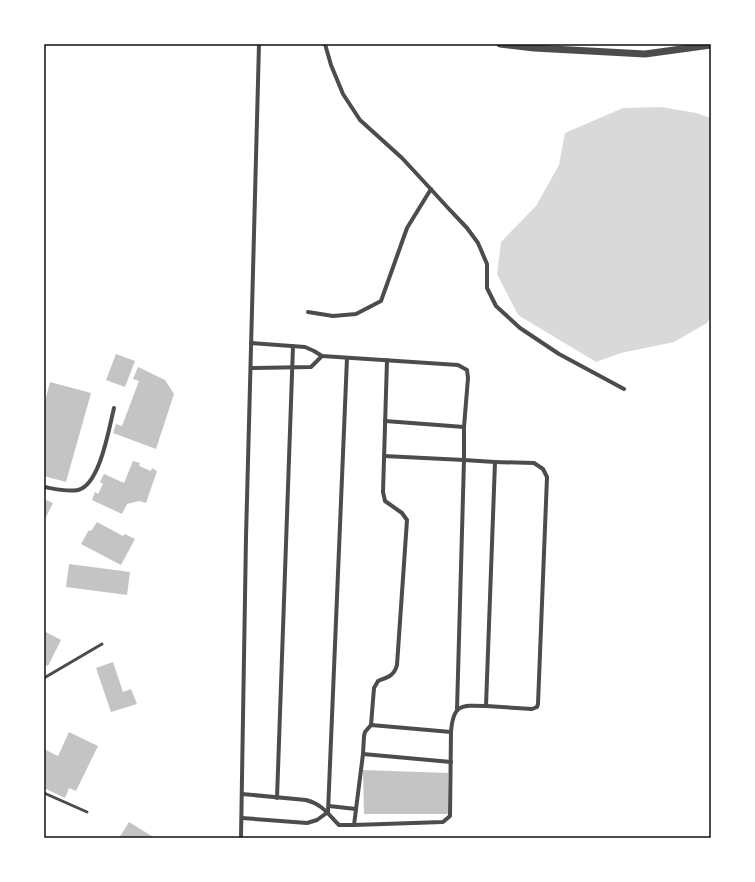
<svg xmlns="http://www.w3.org/2000/svg" width="755" height="882" font-family="'Titillium Web',sans-serif">
	<style>
		.water { fill: #d9d9d9 }
		.building { fill: #c4c4c4 }
		.lines { fill: none; stroke-linecap: round; stroke-linejoin: round }
		.service { stroke: #4c4c4c; stroke-width: 3 }
		.minor { stroke: #4c4c4c; stroke-width: 4 }
		.tertiary { stroke: #4c4c4c; stroke-width: 7 }
		.neatline { fill: none; stroke: #111; stroke-width: 1.5 }
	</style>
	<rect width="100%" height="100%" fill="#fff"/>
	<path class="water" d="M661 107 696 113 711 118V316L707 323 674 342 621 353 596 362 518 315 497 274 501 242 536 206 559 165 565 133 623 108Z"/>
	<g class="building">
		<path d="M116 354 135 361 125 387 106 380Z"/>
		<path d="M138 367 165 380 174 394 156 449 113 433 116 424 122 426 139 381 133 379Z"/>
		<path d="M50 382 91 393 66 482 44 476V405Z"/>
		<path d="M133 461 140 463 139 466 151 471 152 468 157 471 146 503 139 501 127 504 122 514 92 500 95 492 98 494 103 484 100 482 104 474 124 483Z"/>
		<path d="M44 499 53 503 44 521Z"/>
		<path d="M97 522 123 536 125 534 135 539 121 565 81 544 89 530 91 531Z"/>
		<path d="M69 564 130 572 127 595 66 587Z"/>
		<path d="M44 631 61 640 48 666 44 664Z"/>
		<path d="M113 662 123 692 131 689 137 704 111 712 96 668Z"/>
		<path d="M69 732 98 746 76 791 69 788 65 798 44 788V749L58 756Z"/>
		<path d="M363 770 448 773V814H364Z"/>
		<path d="M129 822 155 838H119Z"/>
	</g>
	<g class="lines">
		<g class="service">
			<path d="M44 678 102 644"/>
			<path d="M44 793 87 812"/>
		</g>
		<g class="minor">
			<path d="M325 44 331 65 343 94 360 120 402 158 427 185 449 209 467 228 478 243 487 264V288L496 306 520 328 559 354 624 389"/>
			<path d="M308 312 333 316 356 314 381 301 407 228 431 189"/>
			<path d="M251 368 311 367 322 356"/>
			<path d="M385 421 464 427"/>
			<path d="M384 456 464 460 457 710"/>
			<path d="M44 487C55 489 67 492 78 490 100 485 109 428 114 408"/>
			<path d="M486 706 532 709 537 707 538 704 547 477 543 469 534 463 495 462"/>
			<path d="M371 725 374 688 378 681C388 677 394 676 397 665L407 520 402 513 385 501 383 492 387 360"/>
			<path d="M363 754 451 762"/>
			<path d="M242 794 306 800C322 804 328 814 339 825H354L363 754 364 736 365 732 371 725 451 732C453 704 461 705 486 706L495 462 464 460V427L468 378 467 370 458 365 322 356 314 351 305 347 251 343"/>
			<path d="M277 798 293 346"/>
			<path d="M329 806 356 809"/>
			<path d="M328 812 347 358"/>
			<path d="M242 818 307 823 317 820 328 812"/>
			<path d="M354 825 443 822 450 816 451 732"/>
			<path d="M241 838 246 537 259 44"/>
		</g>
		<path class="tertiary" d="M500 44 534 48 645 54 711 45"/>
	</g>
	<rect width="755" height="882" fill="none" stroke="#ffffff" stroke-width="90"/>
	<rect x="45" y="45" width="665" height="792" class="neatline"/>
</svg>
